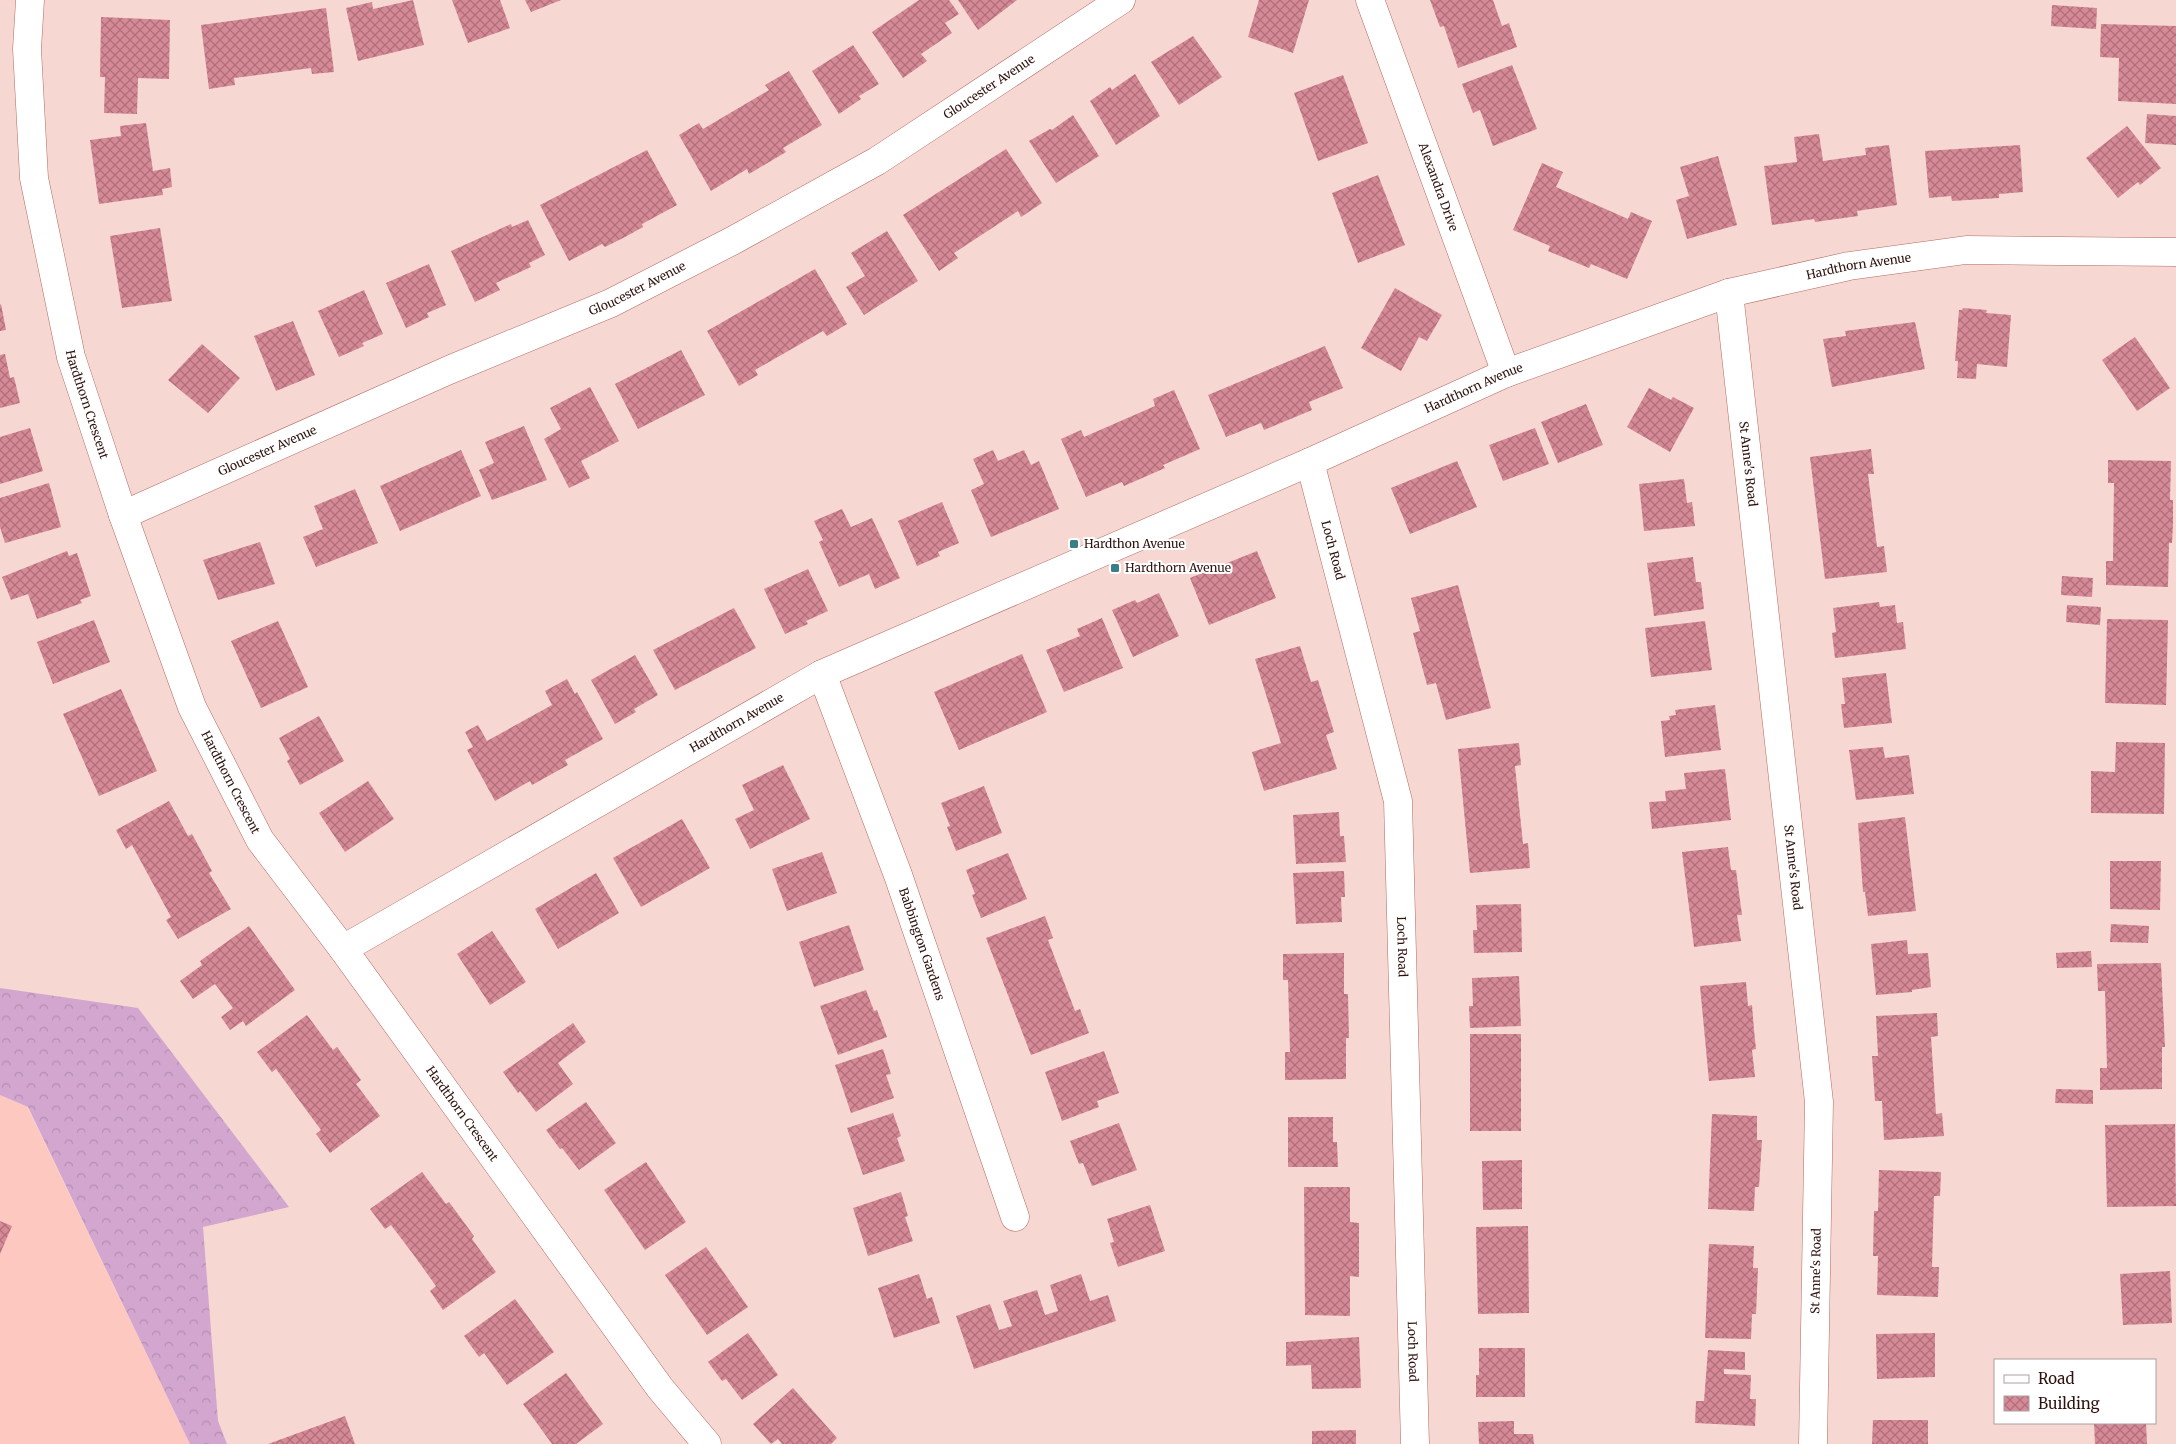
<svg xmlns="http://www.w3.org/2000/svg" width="2176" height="1444" font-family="Merriweather,serif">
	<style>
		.built { fill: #fdc8c0 }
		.forest { fill: url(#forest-crowns) }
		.building { fill: url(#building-cross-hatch) }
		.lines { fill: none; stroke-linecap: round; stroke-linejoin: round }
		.minor-casing { stroke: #b26b61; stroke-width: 29 }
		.minor { stroke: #fff; stroke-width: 28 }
		.poi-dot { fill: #387f89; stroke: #fff; stroke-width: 2 }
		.labels { text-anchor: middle; stroke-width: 4; stroke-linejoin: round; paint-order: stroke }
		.street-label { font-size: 12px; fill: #2e120e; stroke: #fff }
		.poi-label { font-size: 12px; fill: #2e120e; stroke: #fff; text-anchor: start }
	</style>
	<defs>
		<pattern id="forest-crowns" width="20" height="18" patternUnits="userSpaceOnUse" patternTransform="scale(1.25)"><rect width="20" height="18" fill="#d2a6cf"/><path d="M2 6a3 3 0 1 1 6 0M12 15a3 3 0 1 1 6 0" fill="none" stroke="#b58eb1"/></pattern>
		<pattern id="building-cross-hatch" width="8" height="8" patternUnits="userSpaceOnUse" patternTransform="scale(1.25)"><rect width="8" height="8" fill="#d68a97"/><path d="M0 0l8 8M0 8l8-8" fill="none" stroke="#ae6f7a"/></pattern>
	</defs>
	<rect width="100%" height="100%" fill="#f7d7d2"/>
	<path class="built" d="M0 1095 27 1107 190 1444H0Z"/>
	<path class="forest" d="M0 988 138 1008 289 1207 203 1227 218 1421 227 1444H190L28 1107 0 1095Z"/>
	<g class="building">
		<path d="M413 0 424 45 358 61 346 8 372 2 373 9Z"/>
		<path d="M452 0H500L510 28 468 43Z"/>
		<path d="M525 0H561L531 12Z"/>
		<path d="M919 0H949L959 14 945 23 952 33 921 54 927 61 903 78 872 32Z"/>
		<path d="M958 0H1017L978 30Z"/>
		<path d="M1259 0H1309L1293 53 1248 37Z"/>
		<path d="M1430 0H1493L1502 26 1509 23 1517 47 1458 68 1444 26 1440 27Z"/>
		<path d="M2052 5 2097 8 2096 29 2051 26Z"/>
		<path d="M326 8 334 72 312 74 311 68 234 78 235 85 209 89 201 25Z"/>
		<path d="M101 17 170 20 169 79 138 78 137 114 104 113 105 77H100Z"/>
		<path d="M2101 24 2176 26V104L2118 101 2119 58 2100 57Z"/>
		<path d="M1193 36 1222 77 1179 105 1151 62Z"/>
		<path d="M853 45 879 84 859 96 861 99 839 114 812 71Z"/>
		<path d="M1512 65 1537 129 1493 146 1480 110 1473 113 1462 84Z"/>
		<path d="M789 71 822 125 783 148 786 152 749 174 747 169 711 191 679 135 699 123 703 129 769 90 765 85Z"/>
		<path d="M1135 74 1160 116 1116 145 1090 101 1110 87 1112 90Z"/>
		<path d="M1343 75 1368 143 1318 161 1294 93Z"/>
		<path d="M2147 114 2176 116V145L2145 143Z"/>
		<path d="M1073 115 1099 156 1056 183 1029 141 1050 129 1052 130Z"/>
		<path d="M146 123 153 171 170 168 172 187 162 189 163 195 99 204 90 140 121 136 120 126Z"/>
		<path d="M2127 126 2161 168 2140 185 2138 182 2118 198 2086 158Z"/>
		<path d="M1819 134 1823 161 1866 155 1865 148 1889 145 1897 205 1857 211 1858 216 1815 222 1814 219 1772 225 1764 166 1797 162 1794 137Z"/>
		<path d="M2020 145 2023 192 1999 194V198L1952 201 1951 196 1929 198 1925 151Z"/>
		<path d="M1006 149 1042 203 1021 217 1018 211 954 253 958 258 939 271 903 215Z"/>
		<path d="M647 150 677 205 642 224 643 227 625 237 605 247 602 244 569 261 540 205Z"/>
		<path d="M1718 156 1737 225 1687 239 1676 200 1689 196 1680 167Z"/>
		<path d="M1542 163 1563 172 1556 187 1628 219 1631 212 1652 221 1627 279 1591 264 1589 268 1548 251 1550 246 1513 230Z"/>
		<path d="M1378 175 1405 245 1358 263 1332 193Z"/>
		<path d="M528 220 545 255 529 263 531 267 496 283 500 290 475 302 451 251 511 224 512 227Z"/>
		<path d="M160 228 172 301 122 308 110 236Z"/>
		<path d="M887 231 918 281 864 315 846 287 865 276 851 253Z"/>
		<path d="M429 264 446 305 427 313 429 317 406 328 386 283Z"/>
		<path d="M815 269 847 324 827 336 823 331 755 370 758 375 739 386 707 331Z"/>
		<path d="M1395 288 1442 315 1427 341 1419 337 1401 371 1361 348Z"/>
		<path d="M364 290 383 334 362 343 364 346 339 357 318 311Z"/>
		<path d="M1 304 6 330 0 331V305Z"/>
		<path d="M1963 308 1987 310 1986 313 2011 315 2007 367 1977 364 1976 379 1957 378 1958 361H1955L1959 310H1962Z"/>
		<path d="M293 321 315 375 276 391 254 336Z"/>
		<path d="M1915 322 1925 369 1832 387 1823 339 1846 336 1845 331Z"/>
		<path d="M2135 337 2170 388 2137 411 2102 360Z"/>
		<path d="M202 344 240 378 208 413 168 380Z"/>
		<path d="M1325 346 1343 388 1309 402 1312 410 1264 430 1261 423 1226 437 1208 395Z"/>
		<path d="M681 350 705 395 638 429 615 384Z"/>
		<path d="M5 354 10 378 14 377 20 403 0 408V355Z"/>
		<path d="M590 387 619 441 581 461 590 478 569 488 544 439 561 429 550 408Z"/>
		<path d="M1649 388 1671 400 1673 397 1694 408 1670 452 1627 427Z"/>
		<path d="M1174 390 1200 449 1163 465 1165 468 1124 486 1122 482 1086 497 1061 439 1081 430 1084 437 1155 406 1153 399Z"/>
		<path d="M1586 404 1603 445 1558 463 1541 422Z"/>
		<path d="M524 426 547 480 492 500 479 470 494 463 485 442Z"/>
		<path d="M30 428 43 471 0 484V437Z"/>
		<path d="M1535 428 1549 464 1503 481 1489 445Z"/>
		<path d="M1871 449 1874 474H1868L1877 547 1884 546 1887 572 1825 579 1810 457Z"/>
		<path d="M461 450 481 496 400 531 380 486Z"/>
		<path d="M993 450 998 461 1024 450 1031 465 1039 461 1059 509 991 537 971 490 984 484 973 459Z"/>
		<path d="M2108 460 2171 461 2170 500H2173V524L2172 543H2169L2168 587 2106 585V561H2113L2114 483H2108Z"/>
		<path d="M1457 461 1477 507 1410 534 1391 488Z"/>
		<path d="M1684 479 1687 503 1692 502 1695 526 1644 531 1639 484Z"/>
		<path d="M49 483 61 527 5 543 0 527V498Z"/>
		<path d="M355 489 378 543 316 567 303 537 323 529 314 506Z"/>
		<path d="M942 502 959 543 938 552 940 556 917 566 898 521Z"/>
		<path d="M842 509 851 527 872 518 900 578 875 589 869 574 839 587 819 542 823 540 814 521Z"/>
		<path d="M260 542 275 584 218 600 203 560Z"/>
		<path d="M67 551 69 556 77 553 91 596 80 600 82 603 37 619 28 594 11 600 2 577Z"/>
		<path d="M1257 551 1276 598 1209 625 1190 578Z"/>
		<path d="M1693 557 1696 582H1701L1704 609 1654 616 1647 563Z"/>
		<path d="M808 569 828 611 806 621 808 624 785 634 764 589Z"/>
		<path d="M2062 576 2093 578 2092 597 2061 595Z"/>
		<path d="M1458 585 1491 708 1446 720 1436 683 1427 685 1413 633 1420 631 1411 598Z"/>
		<path d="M1159 593 1179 636 1133 657 1112 610 1135 600 1137 603Z"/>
		<path d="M1879 602 1880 607 1895 605 1897 623 1903 622 1906 649 1835 658 1832 633 1836 632 1833 608Z"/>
		<path d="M2067 605 2101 607 2100 625 2066 622Z"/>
		<path d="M734 608 756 648 675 690 653 650Z"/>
		<path d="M1102 618 1123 668 1064 692 1046 650 1080 636 1077 629Z"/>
		<path d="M2107 619 2168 620 2166 705 2105 703Z"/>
		<path d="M94 620 110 662 53 684 37 642Z"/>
		<path d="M278 621 308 687 261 708 231 641Z"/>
		<path d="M1705 621 1712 670 1651 677 1645 628Z"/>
		<path d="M1300 646 1311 682 1318 680 1334 732 1326 735 1337 769 1264 791 1252 752 1281 743 1255 659Z"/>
		<path d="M1022 654 1047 712 959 750 934 692Z"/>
		<path d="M635 655 658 695 634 709 636 712 615 724 591 680Z"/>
		<path d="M1886 673 1892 723 1844 728 1841 704H1845L1842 678Z"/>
		<path d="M567 679 575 694 577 692 603 739 565 760 568 765 532 785 530 781 495 801 467 750 473 747 465 732 478 725 487 741 552 705 545 691Z"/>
		<path d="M121 689 157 771 99 796 63 714Z"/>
		<path d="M1715 705 1721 750 1665 757 1661 721 1670 720 1669 716 1676 715 1675 710Z"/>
		<path d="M319 716 344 761 300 785 287 761 290 759 279 738Z"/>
		<path d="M2116 742 2165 743 2164 814 2091 813V771L2115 772Z"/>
		<path d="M1519 743 1521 765 1515 766 1523 844 1528 843 1530 868 1470 873 1458 749Z"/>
		<path d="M1883 747 1885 758 1909 755 1914 794 1856 800 1849 750Z"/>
		<path d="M783 765 810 819 750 849 735 819 754 810 742 785Z"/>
		<path d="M1725 769 1731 820 1652 829 1649 802 1666 801 1665 791 1686 789 1684 773Z"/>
		<path d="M368 781 394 819 345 852 319 813Z"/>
		<path d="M984 786 1002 833 956 851 947 827 950 826 941 803Z"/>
		<path d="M169 801 188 836 192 834 212 871 209 873 231 909 178 939 166 920 171 917 132 845 126 849 116 830Z"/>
		<path d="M1339 812 1340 836H1344L1346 862 1296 864 1293 815Z"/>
		<path d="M1905 817 1916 911 1868 916 1865 892H1863L1858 823Z"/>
		<path d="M682 819 710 868 641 907 613 858Z"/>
		<path d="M1728 847 1731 870H1736L1739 893 1742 915H1737L1741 941 1694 947 1682 852Z"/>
		<path d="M822 852 837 893 787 911 772 869Z"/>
		<path d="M1008 853 1027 899 981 918 972 895 975 894 966 870Z"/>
		<path d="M2110 861H2161L2160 910 2110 909Z"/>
		<path d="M1344 871 1345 897H1341L1342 922 1296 924 1293 873Z"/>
		<path d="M596 873 619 913 558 949 535 909Z"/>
		<path d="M1521 904 1522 952 1474 953 1473 930H1477L1476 905Z"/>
		<path d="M1045 916 1053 938 1048 940 1075 1011 1080 1009 1089 1033 1031 1055 986 938Z"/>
		<path d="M2111 924 2149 926 2148 943 2110 942Z"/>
		<path d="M849 925 864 970 814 987 799 942Z"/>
		<path d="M249 926 295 990 246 1026 243 1021 230 1030 221 1017 233 1008 215 984 193 999 180 981 202 965 200 961Z"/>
		<path d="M492 931 526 982 490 1005 457 954Z"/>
		<path d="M1907 940 1908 954 1928 953 1931 987 1912 990V992L1876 995 1871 944Z"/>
		<path d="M2091 951 2092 967 2057 968 2056 953Z"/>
		<path d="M1344 953V994H1348L1349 1038H1346V1079L1285 1080V1052H1290L1288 980H1283V954Z"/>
		<path d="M2161 963 2165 1047H2162V1089L2100 1090V1068H2107L2106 1027 2105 991H2098L2097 964Z"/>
		<path d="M1519 976 1521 1026 1470 1028 1469 1006H1473L1472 978Z"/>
		<path d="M1746 982 1748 1006 1752 1005 1754 1030 1756 1049 1752 1050 1755 1077 1709 1081 1700 986Z"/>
		<path d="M866 990 874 1011 877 1010 887 1037 838 1055 820 1006Z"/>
		<path d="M1937 1013 1938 1036 1931 1037 1936 1114 1942 1113 1944 1136 1884 1140 1882 1101H1875L1872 1056H1878L1876 1016Z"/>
		<path d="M307 1015 333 1050 337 1047 361 1080 356 1084 380 1116 330 1153 316 1134 321 1130 276 1069 272 1072 257 1052Z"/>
		<path d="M573 1023 586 1042 558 1063 573 1084 536 1112 520 1091 518 1093 503 1072Z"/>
		<rect x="1470" y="1034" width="51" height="97"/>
		<path d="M883 1049 891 1074 886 1075 894 1098 851 1113 835 1065Z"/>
		<path d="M1104 1051 1119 1093 1097 1101 1099 1107 1062 1121 1045 1072Z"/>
		<path d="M2056 1089 2093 1090V1104L2055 1103Z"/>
		<path d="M586 1102 616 1143 579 1170 562 1148 560 1149 546 1130Z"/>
		<path d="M893 1113 901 1136 897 1138 905 1161 863 1175 847 1128Z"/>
		<path d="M1712 1114 1757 1116V1140H1762L1759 1187H1755L1754 1211 1708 1209Z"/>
		<path d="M1288 1117H1333V1142H1337L1338 1167H1288Z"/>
		<path d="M1119 1123 1137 1170 1092 1186 1083 1163 1079 1164 1070 1141Z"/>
		<path d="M2175 1124 2176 1206 2107 1207 2105 1125Z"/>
		<path d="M1522 1160V1209L1483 1210 1482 1161Z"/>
		<path d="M646 1162 686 1222 645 1250 604 1190Z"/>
		<path d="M1879 1170 1941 1172 1940 1196H1934L1932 1267H1939L1938 1297 1877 1295 1878 1256H1873L1874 1211H1878Z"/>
		<path d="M422 1172 446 1204 449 1202 474 1236 472 1239 496 1272 443 1310 430 1291 436 1286 413 1254 391 1225 385 1229 370 1209Z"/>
		<path d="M1304 1187H1350V1222L1359 1223V1277L1350 1276V1316L1305 1315Z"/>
		<path d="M901 1192 908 1216 905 1217 913 1241 868 1256 853 1208Z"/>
		<path d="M1150 1205 1165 1251 1118 1267 1110 1243 1114 1242 1107 1219Z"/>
		<path d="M0 1221 12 1226 0 1254Z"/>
		<path d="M1528 1226 1529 1313 1478 1314 1476 1227Z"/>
		<path d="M1709 1244 1754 1246 1753 1268H1758L1756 1314H1752L1751 1339 1705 1338Z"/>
		<path d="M706 1247 748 1307 707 1335 665 1275Z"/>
		<path d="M2170 1271 2172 1323 2123 1325 2120 1274Z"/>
		<path d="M919 1274 927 1299 932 1297 940 1323 894 1338 878 1288Z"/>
		<path d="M1081 1274 1090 1301 1108 1295 1116 1321 974 1369 956 1316 990 1304 999 1330 1012 1326 1003 1301 1037 1290 1045 1315 1058 1311 1050 1285Z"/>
		<path d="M515 1299 554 1352 507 1385 484 1353 479 1357 464 1336Z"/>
		<path d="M748 1333 778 1375 742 1400 726 1379 722 1381 708 1362Z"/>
		<path d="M1935 1333V1377L1877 1379 1876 1334Z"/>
		<path d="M1359 1337 1361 1388 1312 1389 1311 1365 1286 1366V1342Z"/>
		<path d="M1479 1348H1525V1397H1476V1375H1479Z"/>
		<path d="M1708 1350 1745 1352V1370L1724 1369V1374L1751 1375 1750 1399H1756L1755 1426 1695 1423 1696 1401H1704Z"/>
		<path d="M566 1373 603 1424 576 1444H552L523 1404Z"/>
		<path d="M793 1388 837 1438 831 1444H782L778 1439 771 1444 753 1424Z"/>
		<path d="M345 1416 355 1444H268Z"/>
		<path d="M1873 1420H1928V1444H1872Z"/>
		<path d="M1514 1421V1434H1533L1534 1444H1479L1478 1422Z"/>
		<path d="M2094 1423H2146L2147 1444H2095Z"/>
		<path d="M1356 1430V1444H1312V1431Z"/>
	</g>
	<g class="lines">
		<g class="minor-casing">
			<g id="minor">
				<path id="s1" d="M30 0 27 49 34 178 71 357 123 515 192 707 260 840 343 949 660 1388 707 1444"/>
				<path id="s2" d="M1370 0 1506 373"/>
				<path id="s3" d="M1729 293 1819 1102 1813 1444"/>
				<path id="s4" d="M1310 462 1398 801 1415 1444"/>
				<path id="s5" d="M123 515 449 370 611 303 732 241 877 161 1121 0"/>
				<path id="s6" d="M822 674 898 875 1015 1217"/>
				<path id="s7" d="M343 949 822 674 1310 462 1506 373 1729 293 1849 266 1966 250 2176 252"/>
			</g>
		</g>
		<use href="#minor" class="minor"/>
	</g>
	<g class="poi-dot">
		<rect x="1069" y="539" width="10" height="10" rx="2.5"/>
		<rect x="1110" y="563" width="10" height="10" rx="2.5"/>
	</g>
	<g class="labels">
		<g class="street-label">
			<text dy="4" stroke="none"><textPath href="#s5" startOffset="968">Gloucester Avenue</textPath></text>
			<text dy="4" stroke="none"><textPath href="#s2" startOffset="199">Alexandra Drive</textPath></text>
			<text dy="4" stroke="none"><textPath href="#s7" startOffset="1669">Hardthorn Avenue</textPath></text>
			<text dy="4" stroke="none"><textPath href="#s5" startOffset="562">Gloucester Avenue</textPath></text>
			<text dy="4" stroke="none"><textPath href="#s7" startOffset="1264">Hardthorn Avenue</textPath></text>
			<text dy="4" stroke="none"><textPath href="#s1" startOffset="411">Hardthorn Crescent</textPath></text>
			<text dy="4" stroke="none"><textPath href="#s5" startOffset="158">Gloucester Avenue</textPath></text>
			<text dy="4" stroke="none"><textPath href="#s3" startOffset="172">St Anne's Road</textPath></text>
			<text dy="4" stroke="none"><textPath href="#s4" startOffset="91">Loch Road</textPath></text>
			<text dy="4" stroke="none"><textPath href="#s7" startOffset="454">Hardthorn Avenue</textPath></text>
			<text dy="4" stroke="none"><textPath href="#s1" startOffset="816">Hardthorn Crescent</textPath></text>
			<text dy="4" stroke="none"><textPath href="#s3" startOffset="578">St Anne's Road</textPath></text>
			<text dy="4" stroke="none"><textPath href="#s6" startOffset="288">Babbington Gardens</textPath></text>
			<text dy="4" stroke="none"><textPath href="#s4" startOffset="496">Loch Road</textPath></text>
			<text dy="4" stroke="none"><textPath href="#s1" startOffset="1221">Hardthorn Crescent</textPath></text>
			<text transform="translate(1816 1271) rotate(-89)" y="4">St Anne's Road</text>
			<text dy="4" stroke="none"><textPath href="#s4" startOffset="901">Loch Road</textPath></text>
		</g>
		<g class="poi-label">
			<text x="1084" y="548">Hardthon Avenue</text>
			<text x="1125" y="572">Hardthorn Avenue</text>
		</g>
	</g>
	<rect x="1994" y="1359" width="162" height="65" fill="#ffffff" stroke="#aba09f"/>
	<rect x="2004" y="1375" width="25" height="8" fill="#ffffff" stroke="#aba09f"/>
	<text x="2038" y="1384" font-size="15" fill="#2e120e">Road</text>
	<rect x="2004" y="1396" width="25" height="15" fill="url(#building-cross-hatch)" stroke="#aba09f"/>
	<text x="2038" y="1409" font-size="15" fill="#2e120e">Building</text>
</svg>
